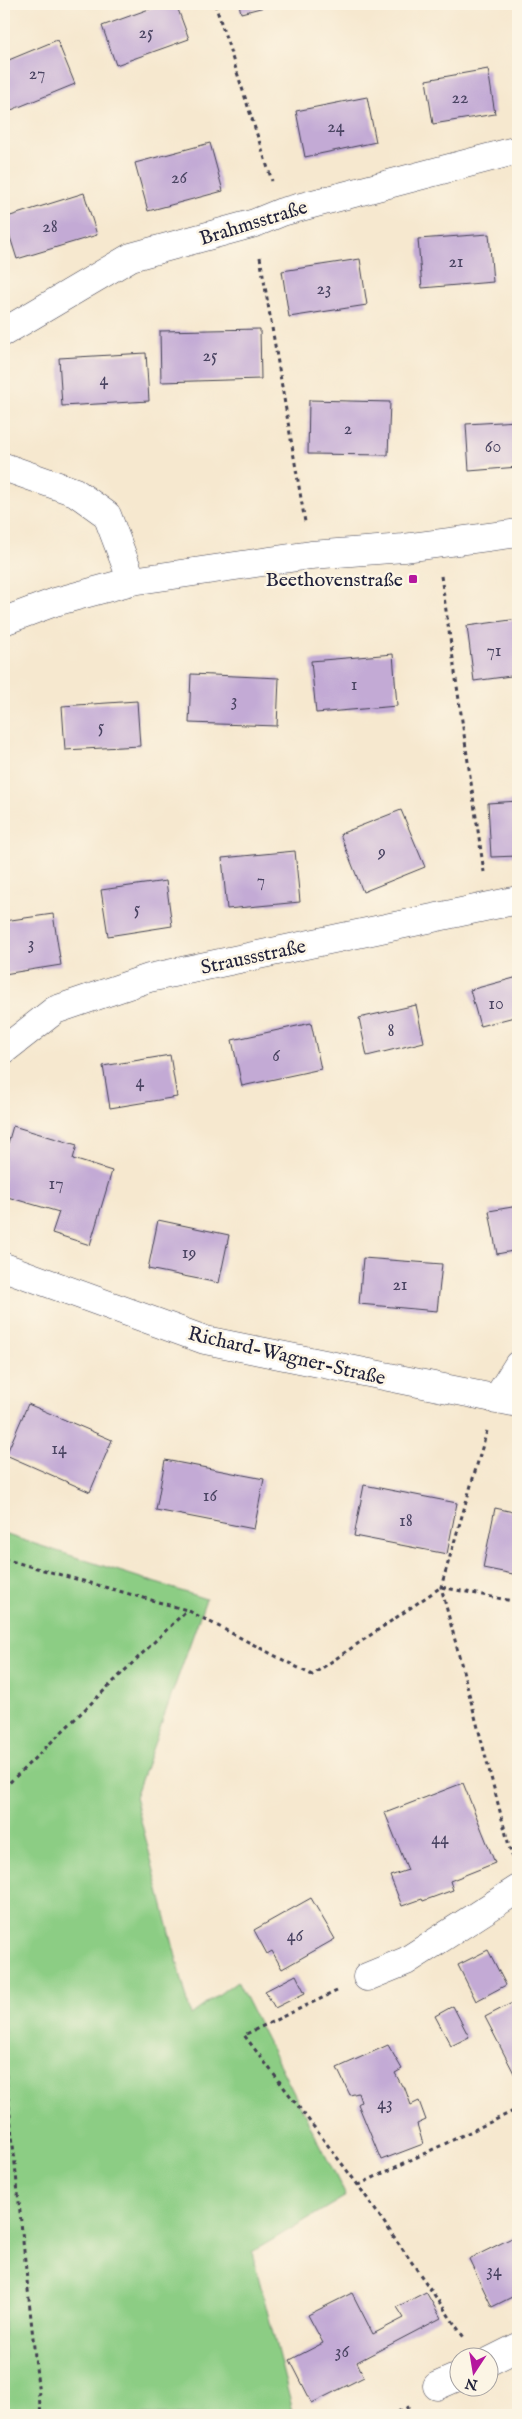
<svg xmlns="http://www.w3.org/2000/svg" width="522" height="2419" font-family="'IM FELL English',serif">
	<style>
		.green { fill: #8ccd84; stroke: #577860 }
		.building { fill: #c3aad5 }
		.lines { fill: none; stroke-linecap: round; stroke-linejoin: round }
		.minor-casing { stroke: #424051; stroke-width: 29 }
		.path { stroke: #424051; stroke-width: 3; stroke-dasharray: 4 4; stroke-linecap: butt }
		.minor { stroke: #fff; stroke-width: 28 }
		.poi-dot { fill: #b5179e; stroke: #fcf5e5; stroke-width: 2 }
		.labels { text-anchor: middle; stroke-width: 5; stroke-linejoin: round; paint-order: stroke }
		.number-label { font-size: 18px; fill: #4a4462 }
		.street-label { font-size: 20px; fill: #22223b; stroke: #fcf5e5 }
		.poi-label { font-size: 20px; fill: #22223b; stroke: #fcf5e5; text-anchor: end }
	</style>
	<rect width="100%" height="100%" fill="#fcf5e5"/>
	<filter id="ink" filterUnits="userSpaceOnUse"><feTurbulence type="fractalNoise" baseFrequency=".02" numOctaves="2"/><feDisplacementMap in="SourceGraphic" scale="10" xChannelSelector="R" yChannelSelector="G"/><feConvolveMatrix kernelMatrix="1 2 1 2 8 2 1 2 1" color-interpolation-filters="sRGB"/></filter>
	<filter id="wash" filterUnits="userSpaceOnUse"><feTurbulence type="fractalNoise" baseFrequency=".0096" numOctaves="4" result="noise"/><feDisplacementMap in="SourceGraphic" scale="20" xChannelSelector="R" yChannelSelector="G"/><feGaussianBlur stdDeviation="1.12" result="paint"/><feColorMatrix in="noise" values="0 0 0 0 0 0 0 0 0 0 0 0 0 0 0 0 0 1.4 0 .05"/><feComposite in="paint" operator="in"/></filter>
	<g filter="url(#wash)">
		<rect width="100%" height="100%" fill="#f6e8cf"/>
		<path class="green" d="M4 1534 206 1599 135 1797 191 2015 237 1981 346 2196 252 2252 294 2415H4Z"/>
		<g id="blocks">
			<g class="building">
				<path d="M163 4H176L189 39 116 65 102 26Z"/>
				<path d="M239 4H276L241 13Z"/>
				<path d="M57 40 75 84 4 113V62Z"/>
				<path d="M488 69 495 114 433 124 426 80Z"/>
				<path d="M367 97 376 142 305 157 296 111Z"/>
				<path d="M210 143 223 191 148 211 135 163Z"/>
				<path d="M84 193 97 235 17 259 4 218Z"/>
				<path d="M489 234 493 282 422 288 418 239Z"/>
				<path d="M360 259 367 305 289 317 282 271Z"/>
				<path d="M260 329 261 379 161 382 160 331Z"/>
				<path d="M146 353 149 401 62 406 59 358Z"/>
				<path d="M309 400 390 402 388 455 308 454Z"/>
				<path d="M518 421V467L469 471 466 424Z"/>
				<path d="M518 619V675L474 681 467 626Z"/>
				<path d="M393 654 397 706 316 713 311 661Z"/>
				<path d="M191 674 279 678 277 726 189 723Z"/>
				<path d="M137 701 140 746 65 750 62 706Z"/>
				<path d="M518 801V856L491 857 488 803Z"/>
				<path d="M401 810 425 867 363 892 340 834Z"/>
				<path d="M295 851 300 902 227 909 222 858Z"/>
				<path d="M166 881 172 926 108 936 101 890Z"/>
				<path d="M53 914 61 965 4 974V921Z"/>
				<path d="M518 977V1016L480 1026 470 990Z"/>
				<path d="M416 1005 424 1042 367 1056 359 1018Z"/>
				<path d="M311 1023 321 1069 242 1086 232 1040Z"/>
				<path d="M170 1055 177 1097 110 1108 103 1066Z"/>
				<path d="M13 1126 77 1145 73 1159 112 1171 90 1245 52 1233 59 1212 4 1196V1157Z"/>
				<path d="M518 1206V1250L497 1254 489 1211Z"/>
				<path d="M158 1220 229 1235 219 1283 148 1269Z"/>
				<path d="M363 1258 442 1264 437 1311 359 1304Z"/>
				<path d="M28 1404 112 1440 90 1492 6 1455Z"/>
				<path d="M165 1460 264 1479 254 1529 156 1510Z"/>
				<path d="M364 1485 457 1503 447 1554 354 1536Z"/>
				<path d="M495 1508 518 1513V1575L483 1568Z"/>
				<path d="M463 1783 495 1863 450 1881 453 1890 423 1901 422 1899 402 1906 390 1876 408 1870 385 1813Z"/>
				<path d="M311 1898 335 1939 282 1969 272 1951 267 1954 254 1930Z"/>
				<path d="M488 1950 506 1985 476 2001 458 1965Z"/>
				<path d="M296 1975 305 1993 275 2008 265 1991Z"/>
				<path d="M518 2000V2079H517L485 2017Z"/>
				<path d="M453 2006 469 2037 451 2046 435 2016Z"/>
				<path d="M388 2045 402 2069 395 2073 402 2086H404L411 2105 419 2101 426 2120 417 2124 423 2144 381 2160 358 2104 361 2102 358 2093 350 2095 337 2068Z"/>
				<path d="M518 2235V2294L492 2307 469 2259Z"/>
				<path d="M426 2292 441 2318 357 2362 364 2377 312 2403 290 2360 323 2343 308 2315 352 2293 373 2334 404 2318 397 2307Z"/>
			</g>
		</g>
	</g>
	<g filter="url(#ink)">
		<use href="#blocks" fill-opacity="0" stroke="#424051" stroke-width="1"/>
		<g class="lines">
			<g class="minor-casing">
				<g id="minor">
					<path d="M4 332 131 257 255 223 282 212 518 150"/>
					<path d="M4 467 75 492 107 515 132 581"/>
					<path d="M4 621 55 602 132 581 311 555 404 548 518 533"/>
					<path d="M4 1050 55 1010 149 978 518 900"/>
					<path d="M4 1267 205 1340 518 1403"/>
					<path d="M496 1400 518 1365"/>
					<path d="M367 1977 406 1961 518 1889"/>
					<path d="M490 2361 518 2347"/>
					<path d="M437 2386 460 2376"/>
				</g>
			</g>
			<g class="path">
				<path d="M215 4 272 181"/>
				<path d="M260 257 305 522"/>
				<path d="M441 576 484 872"/>
				<path d="M487 1431 441 1587 512 1857"/>
				<path d="M4 1559 187 1610 312 1675 441 1587 518 1602"/>
				<path d="M4 1788 187 1610"/>
				<path d="M337 1991 244 2035 358 2185 465 2339"/>
				<path d="M4 2058 41 2415"/>
				<path d="M358 2185 518 2109"/>
				<path d="M391 2415 411 2406"/>
			</g>
			<use href="#minor" class="minor"/>
		</g>
	</g>
	<rect class="poi-dot" x="408" y="574" width="10" height="10" rx="2.5"/>
	<g class="labels">
		<g class="number-label">
			<text x="146" y="38">25</text>
			<text x="37" y="79">27</text>
			<text x="460" y="103">22</text>
			<text x="336" y="132">24</text>
			<text x="179" y="183">26</text>
			<text x="50" y="232">28</text>
			<text x="456" y="267">21</text>
			<text x="324" y="294">23</text>
			<text x="210" y="361">25</text>
			<text x="104" y="385">4</text>
			<text x="348" y="434">2</text>
			<text x="493" y="452">60</text>
			<text x="494" y="656">71</text>
			<text x="354" y="690">1</text>
			<text x="234" y="706">3</text>
			<text x="101" y="732">5</text>
			<text x="382" y="857">9</text>
			<text x="261" y="886">7</text>
			<text x="137" y="914">5</text>
			<text x="31" y="949">3</text>
			<text x="496" y="1009">10</text>
			<text x="391" y="1036">8</text>
			<text x="276" y="1061">6</text>
			<text x="140" y="1087">4</text>
			<text x="56" y="1189">17</text>
			<text x="189" y="1258">19</text>
			<text x="400" y="1290">21</text>
			<text x="59" y="1454">14</text>
			<text x="210" y="1501">16</text>
			<text x="406" y="1526">18</text>
			<text x="440" y="1844">44</text>
			<text x="295" y="1941">46</text>
			<text x="385" y="2109">43</text>
			<text x="494" y="2276">34</text>
			<text x="342" y="2357">36</text>
		</g>
		<g class="street-label">
			<text transform="translate(253 222) rotate(-17)" y="7">Brahmsstraße</text>
			<text transform="translate(253 956) rotate(-12)" y="7">Straussstraße</text>
			<text transform="translate(287 1355) rotate(13)" y="7">Richard-Wagner-Straße</text>
		</g>
		<g class="poi-label">
			<text x="403" y="586">Beethovenstraße</text>
		</g>
	</g>
	<rect width="522" height="2419" fill="none" stroke="#fcf5e5" stroke-width="20"/>
	<g transform="translate(474 2372) rotate(192)"><circle r="24" fill="#fcf5e5" stroke="#a5a1a1"/>
	<path d="M0-4L9 19L0 12L-9 19Z" fill="#b5179e"/>
	<text y="-8" font-size="14" font-weight="bold" text-anchor="middle" fill="#22223b">N</text>
	</g>
</svg>
